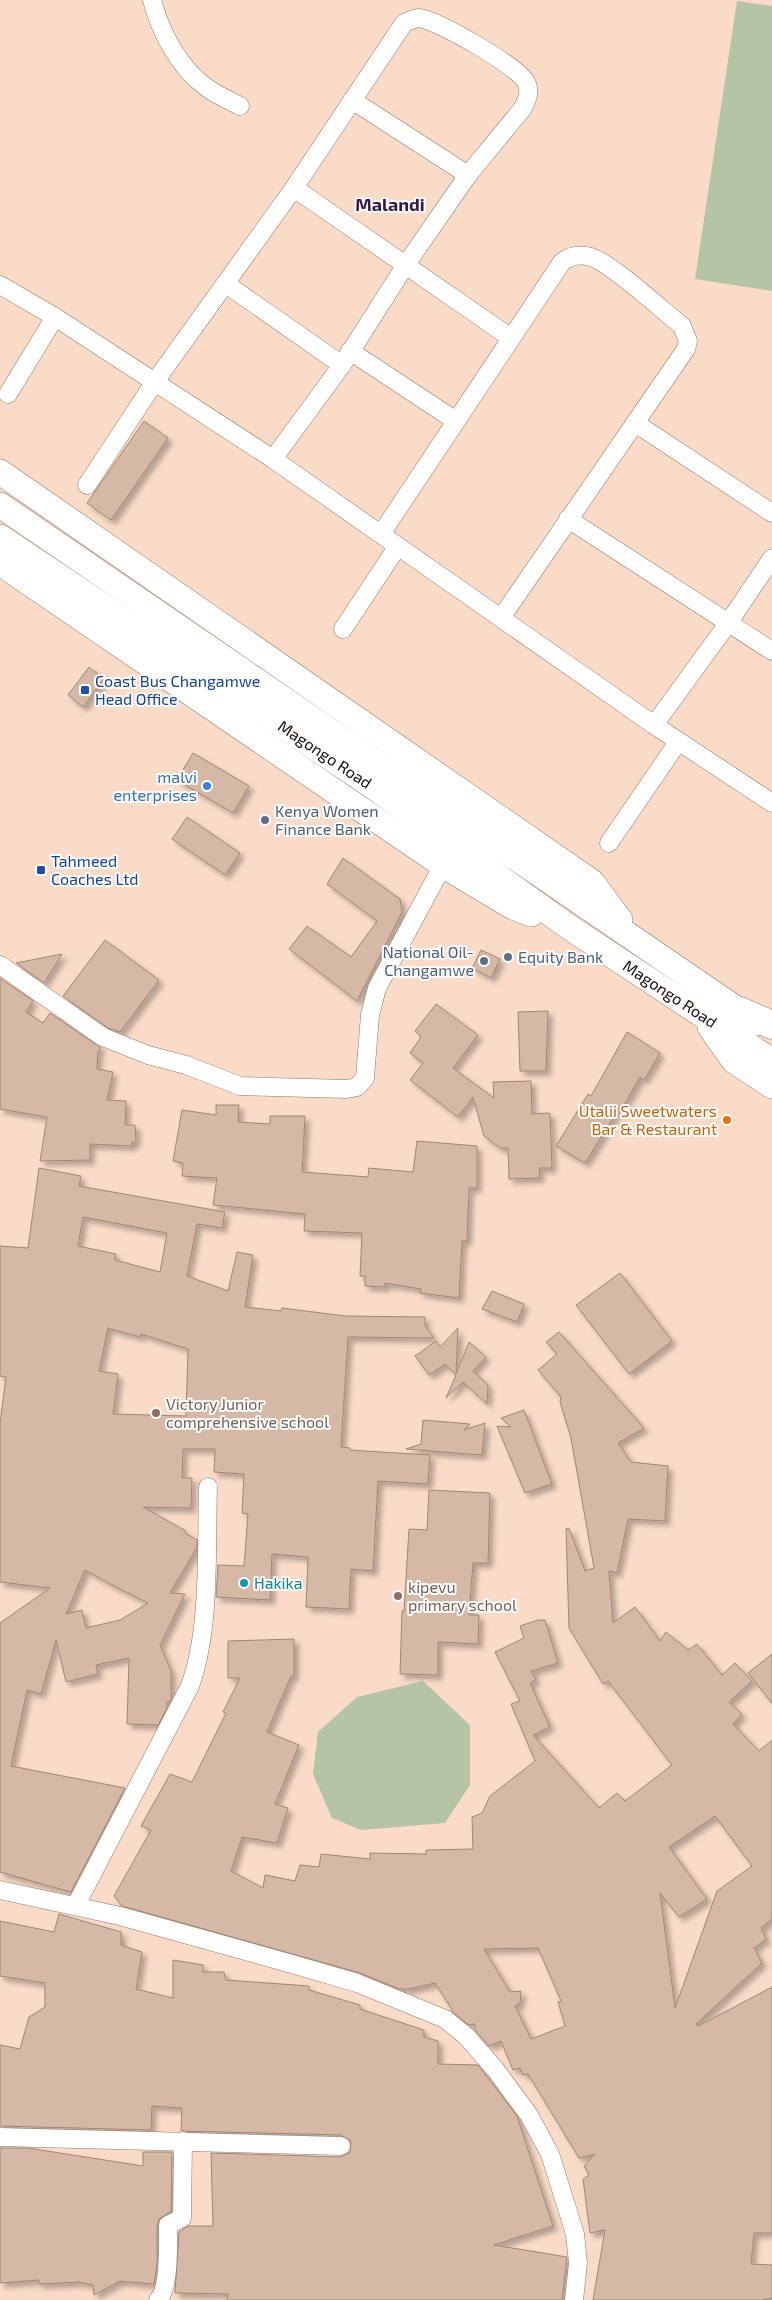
<svg xmlns="http://www.w3.org/2000/svg" width="772" height="2300" font-family="'Exo 2',sans-serif">
	<style>
		.green { fill: #b5c3a7 }
		.building { fill: #d5b9a6; stroke: #a18674; fill-rule: evenodd; filter: url(#shadow) }
		.lines { fill: none; stroke-linecap: round; stroke-linejoin: round }
		.street-casing { stroke: #917665; stroke-width: 19 }
		.secondary-casing { stroke: #917665; stroke-width: 26 }
		.highway-casing { stroke: #917665; stroke-width: 29 }
		.street { stroke: #fff; stroke-width: 18 }
		.secondary { stroke: #fff; stroke-width: 25 }
		.highway { stroke: #fff; stroke-width: 28 }
		.transit-dot { fill: #1a4fb4; stroke: #fff; stroke-width: 2 }
		.shop-dot { fill: #3f7fe0; stroke: #fff; stroke-width: 2 }
		.service-dot { fill: #5c6f8a; stroke: #fff; stroke-width: 2 }
		.food-dot { fill: #e8710a; stroke: #fff; stroke-width: 2 }
		.education-dot { fill: #8d6e63; stroke: #fff; stroke-width: 2 }
		.culture-dot { fill: #0f9aa8; stroke: #fff; stroke-width: 2 }
		.labels { text-anchor: middle; stroke-width: 4; stroke-linejoin: round; paint-order: stroke }
		.transit-label { font-size: 16px; fill: #164399; stroke: #fff; text-anchor: start }
		.street-label { font-size: 16px; fill: #180e08; stroke: #fff }
		.shop-label { font-size: 16px; fill: #366cbe; stroke: #fff; text-anchor: end }
		.service-label { font-size: 16px; fill: #4e5e75; stroke: #fff; text-anchor: start }
		.food-label { font-size: 16px; fill: #c56008; stroke: #fff; text-anchor: end }
		.education-label { font-size: 16px; fill: #785e54; stroke: #fff; text-anchor: start }
		.culture-label { font-size: 16px; fill: #0d838f; stroke: #fff; text-anchor: start }
		.neighbourhood-label { font-size: 18px; font-weight: bold; fill: #3c164b; stroke: #fff }
	</style>
	<defs>
		<filter id="shadow"><feDropShadow dx="4.5" dy="4.5" stdDeviation="2.5" flood-color="#0004"/></filter>
	</defs>
	<rect width="100%" height="100%" fill="#f9dbc8"/>
	<g class="green">
		<path d="M737 1 772 6V291L695 279Z"/>
		<path d="M423 1681 470 1725V1785L445 1823 361 1830 332 1818 313 1774 318 1732 357 1697Z"/>
	</g>
	<g class="building">
		<path d="M144 421 168 438 111 520 87 503Z"/>
		<path d="M89 667 104 679 83 707 68 695Z"/>
		<path d="M193 753 249 786 233 813 177 780Z"/>
		<path d="M187 817 240 853 225 875 172 839Z"/>
		<path d="M343 858 400 899 402 912 357 1001 289 949 307 926 351 957 377 921 327 884Z"/>
		<path d="M105 940 159 980 120 1032 108 1028 63 996Z"/>
		<path d="M481 950 500 959 491 978 472 968Z"/>
		<path d="M62 954 44 983 16 963Z"/>
		<path d="M0 978 33 1001 26 1012 43 1023 50 1013 101 1048 98 1052 97 1069 113 1072 107 1100 126 1101 125 1125H135L136 1142H132V1146L90 1144V1160L40 1161 47 1117 0 1109Z"/>
		<path d="M436 1004 478 1035 453 1068 494 1098 493 1082 531 1081 532 1114 550 1113 552 1168H539L540 1178 509 1179 508 1148H500L484 1136 473 1097 458 1117 410 1080 423 1063 410 1053 421 1037 415 1031Z"/>
		<path d="M548 1011 546 1071H520L518 1012Z"/>
		<path d="M627 1032 660 1053 644 1080 640 1077 623 1107 621 1105 585 1163 556 1146 588 1094 591 1096Z"/>
		<path d="M216 1105H239L238 1122 270 1124V1116H305L302 1172 368 1177 369 1168 413 1172 417 1141 477 1146V1188H469L467 1241H462L459 1298 420 1293 421 1289 385 1283V1287L365 1286V1276H360L362 1233 304 1231 305 1214 213 1205 217 1178 182 1176 183 1163 173 1161 182 1110 216 1115Z"/>
		<path d="M39 1168 81 1176 79 1186 225 1212 222 1228 197 1224 187 1276 228 1291 237 1252 253 1255 245 1307 281 1311 282 1308 345 1316 425 1317V1326L434 1338 348 1337 341 1447 350 1448V1450L430 1455 428 1484 378 1481 373 1571 351 1569 349 1609 306 1607 308 1557 272 1554 270 1600 216 1597 218 1565 244 1566 248 1514 242 1513 244 1474 214 1472 215 1449H183L182 1478H192L191 1508 143 1507 186 1531 185 1533 197 1540V1547L170 1593 185 1594 160 1645 171 1671V1700L167 1702V1708L158 1725 127 1724 129 1658 96 1665 98 1674 66 1682 56 1640 41 1694 27 1690 11 1766 125 1788 71 1892 0 1872V1623L50 1588 0 1582V1423L6 1377 0 1376V1246L28 1248ZM83 1217 167 1233 160 1272 115 1260 116 1254 78 1246ZM108 1328 140 1337 141 1334 188 1349 186 1416 113 1414 118 1374 99 1371ZM85 1570 112 1585 148 1603 120 1620 86 1628 82 1610 66 1614Z"/>
		<path d="M620 1273 672 1341 629 1374 576 1305Z"/>
		<path d="M492 1291 524 1304 517 1322 482 1309Z"/>
		<path d="M458 1328 456 1374 469 1342 486 1357 473 1371 488 1385 487 1404 463 1382 446 1398 456 1375 445 1364 429 1375 415 1356 436 1341 440 1347Z"/>
		<path d="M559 1332 644 1428 618 1443 631 1462 668 1466 665 1521 628 1519 617 1573 609 1571 613 1623 635 1607 660 1641 666 1632 688 1650 697 1644 722 1675 735 1663 752 1681 729 1702 742 1714 733 1724 759 1751 772 1740V1919L761 1928 766 1939 754 1948 762 1963 696 2024 698 2026 772 1987V2233H754L751 2264 772 2265V2298L761 2300H593L605 2230 590 2233 583 2179 589 2175 584 2166 595 2154 579 2158 528 2074 523 2075 520 2068 513 2070 501 2041 489 2046 475 2030V2024L469 2025 454 2013 435 1983 409 1989H399L360 1973 122 1906 114 1896 151 1830 141 1826 170 1774 192 1782 226 1713 223 1712 240 1678H228V1641L294 1639V1676H291L267 1732 299 1745 275 1804 288 1808 277 1843 242 1837 231 1871 263 1888 265 1875 295 1881 300 1865 319 1867 321 1854 370 1859V1853L426 1854V1850L473 1849 472 1817 482 1813 490 1796 535 1761 511 1704 520 1701 495 1652 524 1638 520 1626 538 1620H545L558 1663 531 1671 536 1680 530 1683 550 1727 533 1735 599 1808 617 1793 625 1801 672 1765 608 1681 603 1684 569 1628 566 1529 569 1528 585 1571 594 1568 571 1438 560 1402 561 1397 538 1370 557 1354 546 1342ZM715 1816 752 1866 717 1891 675 2008 660 1893 679 1917 707 1899 669 1847ZM538 1948 561 2001 558 2002 565 2026 531 2039 515 2006 520 2003 521 1991 510 1992 484 1949Z"/>
		<path d="M524 1410 552 1484 525 1493 497 1426 511 1427 501 1418Z"/>
		<path d="M423 1420 470 1424 464 1430 485 1423 482 1455 406 1449 421 1444Z"/>
		<path d="M429 1490 490 1493 488 1563H473L469 1615H479L478 1644 438 1642V1675L400 1674 402 1611H404L409 1529 427 1530Z"/>
		<path d="M772 1654V1703L748 1673Z"/>
		<path d="M59 1914 121 1932V1945L142 1952 136 1989 173 1998V1960L203 1965V1972H224L226 1980 309 1986V1990L360 2005V2009L424 2030V2037L438 2041V2064L478 2065 517 2116 553 2226 494 2245 567 2257 562 2300H227L228 2294 175 2293 179 2232 188 2226H213L211 2153 341 2157 350 2152 351 2141 341 2135 181 2131 182 2108 152 2106 151 2130 0 2126V2045L20 2049 29 2017 45 2007V1983L0 1976V1921L54 1932Z"/>
		<path d="M0 2148H28L143 2166V2152H172L171 2211 159 2219 157 2225V2264L154 2284 120 2281 94 2295 93 2285 79 2282 39 2284V2280L0 2283Z"/>
	</g>
	<g class="lines">
		<g class="street-casing">
			<g id="street">
				<path d="M152 0C160 31 179 68 206 87 216 95 229 100 240 106"/>
				<path d="M352 100 468 175"/>
				<path d="M294 188 511 338"/>
				<path d="M226 284 342 365"/>
				<path d="M0 285 55 317 273 459 654 725 772 803"/>
				<path d="M350 351 456 421"/>
				<path d="M8 394 55 317"/>
				<path d="M635 423 772 513"/>
				<path d="M87 485 154 383 294 188 404 23C409 21 414 18 419 18 437 20 519 67 526 82 531 91 527 100 523 108L468 175 405 266 342 365 273 459"/>
				<path d="M568 519 772 651"/>
				<path d="M381 534 562 262C571 255 580 254 591 257 611 263 663 311 682 326L688 341 686 349 501 618"/>
				<path d="M343 629 398 546"/>
				<path d="M654 725 729 622 772 558"/>
				<path d="M609 843 678 742"/>
				<path d="M0 965 103 1037 148 1055 186 1065 240 1086 347 1089 357 1087 365 1078 370 1015 377 988 436 878 444 866"/>
				<path d="M0 1890 120 1916 292 1964 357 1983 445 2019 466 2036 495 2069 529 2115 550 2154 575 2234 578 2263 574 2300"/>
				<path d="M76 1905 190 1686C211 1627 206 1550 208 1487"/>
				<path d="M0 2137 341 2146"/>
				<path d="M158 2300C170 2289 168 2241 168 2225L182 2218 183 2141"/>
			</g>
		</g>
		<g class="secondary-casing">
			<g id="secondary">
				<path d="M0 472 592 882 620 920"/>
				<path d="M0 505 757 1023"/>
				<path id="s1" d="M0 537 368 783 569 927 772 1061"/>
				<path d="M0 563 444 866 513 907 531 914"/>
				<path d="M710 1027 734 1061 772 1086"/>
			</g>
		</g>
		<g class="highway-casing">
			<path id="highway" d="M740 1011 772 1025"/>
		</g>
		<use href="#street" class="street"/>
		<use href="#secondary" class="secondary"/>
		<use href="#highway" class="highway"/>
	</g>
	<g class="transit-dot">
		<rect x="80" y="685" width="10" height="10" rx="2.5"/>
		<rect x="36" y="865" width="10" height="10" rx="2.5"/>
	</g>
	<circle class="shop-dot" cx="207" cy="786" r="5"/>
	<g class="service-dot">
		<circle cx="265" cy="820" r="5"/>
		<circle cx="508" cy="957" r="5"/>
		<circle cx="484" cy="961" r="5"/>
	</g>
	<circle class="food-dot" cx="727" cy="1120" r="5"/>
	<g class="education-dot">
		<circle cx="156" cy="1413" r="5"/>
		<circle cx="398" cy="1596" r="5"/>
	</g>
	<circle class="culture-dot" cx="244" cy="1583" r="5"/>
	<g class="labels">
		<g class="transit-label">
			<text x="95" y="687">Coast Bus Changamwe<tspan x="95" dy="18">Head Office</tspan></text>
			<text x="51" y="867">Tahmeed<tspan x="51" dy="18">Coaches Ltd</tspan></text>
		</g>
		<g class="street-label">
			<text dy="6" stroke="none"><textPath href="#s1" startOffset="391">Magongo Road</textPath></text>
			<text dy="6" stroke="none"><textPath href="#s1" startOffset="811">Magongo Road</textPath></text>
		</g>
		<g class="shop-label">
			<text x="197" y="783">malvi<tspan x="197" dy="18">enterprises</tspan></text>
		</g>
		<g class="service-label">
			<text x="275" y="817">Kenya Women<tspan x="275" dy="18">Finance Bank</tspan></text>
			<text x="474" y="958" text-anchor="end">National Oil-<tspan x="474" dy="18">Changamwe</tspan></text>
			<text x="518" y="963">Equity Bank</text>
		</g>
		<g class="food-label">
			<text x="717" y="1117">Utalii Sweetwaters<tspan x="717" dy="18">Bar &amp; Restaurant</tspan></text>
		</g>
		<g class="education-label">
			<text x="166" y="1410">Victory Junior<tspan x="166" dy="18">comprehensive school</tspan></text>
			<text x="408" y="1593">kipevu<tspan x="408" dy="18">primary school</tspan></text>
		</g>
		<g class="culture-label">
			<text x="254" y="1589">Hakika</text>
		</g>
		<g class="neighbourhood-label">
			<text x="390" y="211">Malandi</text>
		</g>
	</g>
</svg>
